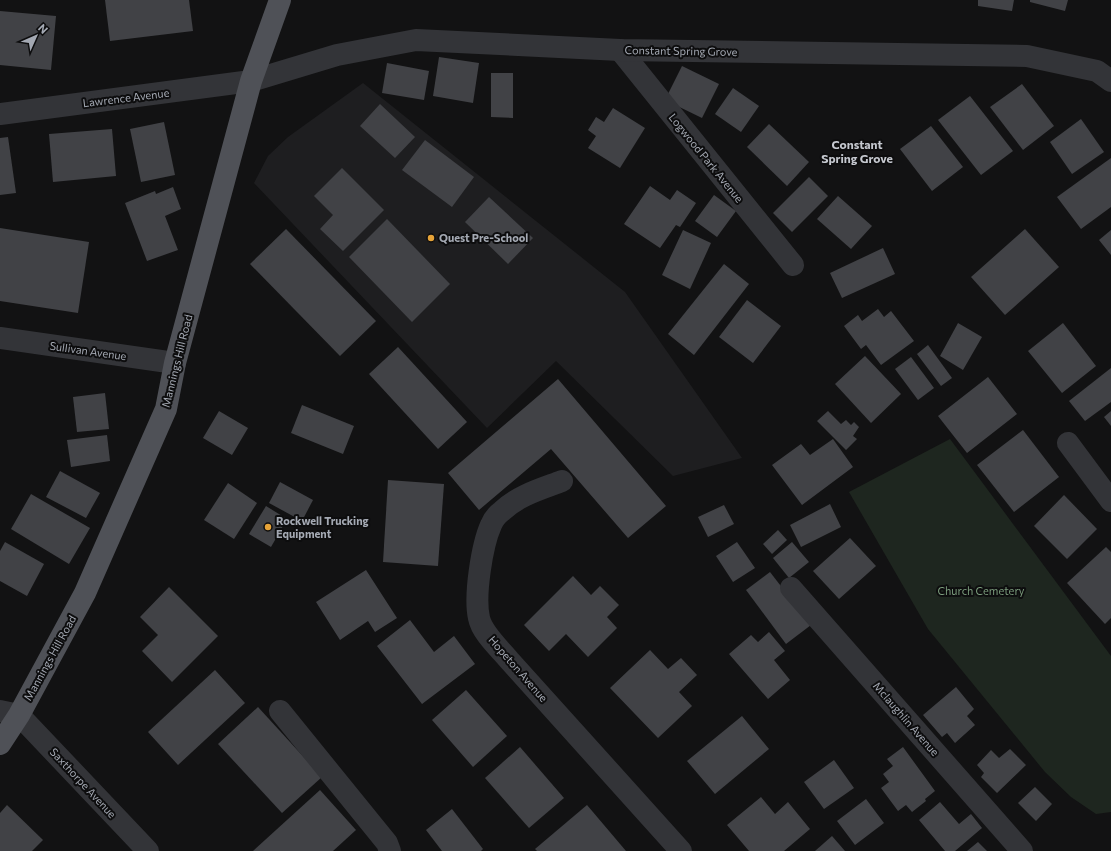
<svg xmlns="http://www.w3.org/2000/svg" width="1111" height="851" font-family="Commissioner,sans-serif">
	<style>
		.built { fill: #1e1e20 }
		.green { fill: #1e261f }
		.building { fill: #414246 }
		.lines { fill: none; stroke-linecap: round; stroke-linejoin: round }
		.minor { stroke: #333438; stroke-width: 22 }
		.major { stroke: #4f5157; stroke-width: 22 }
		.poi-dot { fill: #e6a338; stroke: #0d0d0e; stroke-width: 1.5 }
		.labels { text-anchor: middle; stroke-width: 4; stroke-linejoin: round; paint-order: stroke }
		.street-label { font-size: 11px; fill: #a4a9b3; stroke: #0d0d0e }
		.poi-label { font-size: 11px; font-weight: bold; fill: #a4a9b3; stroke: #0d0d0e; text-anchor: start }
		.park-label { font-size: 11px; fill: #7c9d7d; stroke: #0d0d0e }
		.neighbourhood-label { font-size: 12px; font-weight: bold; fill: #c5c8cf; stroke: #0d0d0e }
	</style>
	<rect width="100%" height="100%" fill="#121213"/>
	<path class="built" d="M363 83 625 292 742 458 673 476 556 361 487 428 254 183 268 156 288 137Z"/>
	<path class="green" d="M950 439 1111 656V812L1096 814 1071 797 1045 772 928 629 849 492Z"/>
	<g class="building">
		<path d="M105 0H189L193 31 110 41Z"/>
		<path d="M978 0H1014L1012 11 978 6Z"/>
		<path d="M1030 0H1068L1065 11 1030 2Z"/>
		<path d="M0 11 56 16 51 70 0 65Z"/>
		<path d="M439 57 479 63 473 103 433 96Z"/>
		<path d="M387 63 429 71 424 100 382 93Z"/>
		<path d="M682 66 719 84 702 118 665 100Z"/>
		<path d="M491 73H513V118L491 117Z"/>
		<path d="M1022 84 1054 126 1023 150 990 107Z"/>
		<path d="M733 88 759 106 741 132 715 114Z"/>
		<path d="M970 96 1013 151 981 175 938 120Z"/>
		<path d="M380 104 415 137 395 158 360 126Z"/>
		<path d="M613 108 645 128 620 168 588 148 596 136 588 130 596 117 604 122Z"/>
		<path d="M1081 119 1104 152 1072 174 1050 142Z"/>
		<path d="M164 122 175 175 141 182 130 129Z"/>
		<path d="M769 124 809 162 787 186 747 147Z"/>
		<path d="M931 126 963 167 932 191 900 149Z"/>
		<path d="M112 129 116 176 53 182 49 134Z"/>
		<path d="M8 137 16 193 0 195V138Z"/>
		<path d="M425 140 474 177 452 207 402 170Z"/>
		<path d="M1111 158V207L1081 229 1057 197Z"/>
		<path d="M342 168 384 210 343 251 320 229 333 215 314 196Z"/>
		<path d="M809 177 828 196 792 232 773 213Z"/>
		<path d="M650 186 670 200 677 190 696 203 680 227 676 225 660 248 624 224Z"/>
		<path d="M173 187 181 209 165 216 178 250 147 261 125 203 155 191 156 194Z"/>
		<path d="M714 195 736 211 717 237 695 221Z"/>
		<path d="M838 196 872 226 851 249 817 219Z"/>
		<path d="M489 197 533 238 508 264 465 222Z"/>
		<path d="M387 219 450 284 412 322 349 257Z"/>
		<path d="M0 228 89 242 78 313 0 301Z"/>
		<path d="M286 229 376 321 340 356 250 264Z"/>
		<path d="M1025 229 1059 267 1005 315 971 277Z"/>
		<path d="M683 230 711 243 690 289 662 275Z"/>
		<path d="M1111 230V255L1099 240Z"/>
		<path d="M883 248 895 274 842 298 830 273Z"/>
		<path d="M724 264 749 284 694 355 668 334Z"/>
		<path d="M747 300 781 326 753 363 719 337Z"/>
		<path d="M878 309 884 317 891 311 914 341 881 365 866 345 861 349 844 326 858 315 862 321Z"/>
		<path d="M958 323 982 337 963 370 940 356Z"/>
		<path d="M1063 323 1096 366 1062 393 1028 351Z"/>
		<path d="M928 345 952 378 941 386 917 354Z"/>
		<path d="M398 347 467 422 438 449 369 374Z"/>
		<path d="M865 356 901 394 871 423 835 384Z"/>
		<path d="M911 357 934 388 918 400 895 369Z"/>
		<path d="M1111 368V402L1085 421 1069 401Z"/>
		<path d="M988 377 1017 414 967 453 938 416Z"/>
		<path d="M558 379 666 506 628 538 551 449 479 510 448 473Z"/>
		<path d="M105 393 109 429 77 432 73 397Z"/>
		<path d="M302 405 354 426 343 454 291 433Z"/>
		<path d="M219 411 248 428 232 455 203 438Z"/>
		<path d="M828 411 841 424 846 420 851 425 854 422 859 427 853 436 857 439 846 450 817 421Z"/>
		<path d="M1111 411V426L1104 417Z"/>
		<path d="M1023 430 1059 477 1014 512 977 465Z"/>
		<path d="M107 435 110 461 71 467 67 440Z"/>
		<path d="M833 439 853 467 802 505 772 465 801 444 810 455Z"/>
		<path d="M60 471 100 493 86 518 46 497Z"/>
		<path d="M388 480 444 484 438 566 383 562Z"/>
		<path d="M280 482 313 500 302 521 269 503Z"/>
		<path d="M228 483 257 503 234 539 204 520Z"/>
		<path d="M31 494 90 528 69 564 11 529Z"/>
		<path d="M1064 495 1097 529 1067 559 1034 526Z"/>
		<path d="M830 504 841 527 801 547 790 525Z"/>
		<path d="M724 505 734 524 708 537 698 517Z"/>
		<path d="M266 506 287 519 271 547 249 534Z"/>
		<path d="M778 530 787 540 772 554 763 544Z"/>
		<path d="M850 538 876 566 839 599 813 571Z"/>
		<path d="M5 542 44 564 27 596 0 581V551Z"/>
		<path d="M737 542 755 568 733 582 716 556Z"/>
		<path d="M792 542 809 562 789 578 773 558Z"/>
		<path d="M1106 547 1111 552V618L1105 624 1067 583Z"/>
		<path d="M366 570 397 618 375 632 368 621 340 640 316 602Z"/>
		<path d="M770 572 811 625 786 644 746 590Z"/>
		<path d="M573 576 591 595 600 586 619 605 607 617 617 628 588 657 566 634 549 651 524 625Z"/>
		<path d="M169 587 218 636 172 682 142 651 158 635 140 617Z"/>
		<path d="M410 620 434 652 454 636 475 664 422 704 377 646Z"/>
		<path d="M769 632 785 651 774 660 790 680 768 699 729 654 751 635 758 642Z"/>
		<path d="M650 650 668 669 681 658 697 675 679 692 692 706 658 738 610 688Z"/>
		<path d="M215 670 245 703 178 765 148 732Z"/>
		<path d="M956 687 974 709 967 716 975 725 955 743 947 733 942 737 923 715Z"/>
		<path d="M466 690 507 736 473 767 432 720Z"/>
		<path d="M258 707 322 777 282 813 218 744Z"/>
		<path d="M742 716 769 749 715 794 687 761Z"/>
		<path d="M520 747 564 798 529 828 485 778Z"/>
		<path d="M903 747 935 791 925 799 926 801 912 812 906 805 898 811 881 788 889 782 883 774 893 766 887 759Z"/>
		<path d="M1010 749 1026 765 997 793 981 777 984 773 977 765 991 750 999 758Z"/>
		<path d="M834 760 854 788 824 809 804 782Z"/>
		<path d="M1035 787 1052 804 1036 821 1018 803Z"/>
		<path d="M320 790 356 830 333 851H253Z"/>
		<path d="M761 797 775 814 788 802 810 829 784 851H749L727 825Z"/>
		<path d="M866 799 884 823 855 845 837 821Z"/>
		<path d="M940 802 959 824 971 814 982 828 955 851H945L919 820Z"/>
		<path d="M7 805 43 840 32 851H0V813Z"/>
		<path d="M587 805 626 851H537L535 849Z"/>
		<path d="M452 809 483 849 481 851H442L426 830Z"/>
		<path d="M832 836 845 851H815Z"/>
		<path d="M978 842 987 851H967Z"/>
	</g>
	<g class="lines">
		<g class="minor">
			<path d="M620 50 793 265"/>
			<path d="M0 114 251 81 337 55 416 40 620 50 1027 56 1097 71 1111 81"/>
			<path d="M0 338 175 363"/>
			<path d="M1068 443 1111 501"/>
			<path d="M562 481C541 489 519 495 502 511 498 514 493 520 491 525 482 545 474 596 479 618 482 633 499 648 509 660L681 851"/>
			<path d="M791 588 1022 851"/>
			<path d="M0 711 19 715 148 851"/>
			<path d="M280 711 387 843 390 851"/>
		</g>
		<path class="major" d="M0 744 19 715 85 593 166 409 175 363 251 81 280 0"/>
	</g>
	<g class="poi-dot">
		<circle cx="431" cy="238" r="4"/>
		<circle cx="268" cy="527" r="4"/>
	</g>
	<g class="labels">
		<g class="street-label">
			<text transform="translate(681 51) rotate(1)" y="4">Constant Spring Grove</text>
			<text transform="translate(126 98) rotate(-7)" y="4">Lawrence Avenue</text>
			<text transform="translate(706 158) rotate(51)" y="4">Logwood Park Avenue</text>
			<text transform="translate(88 351) rotate(8)" y="4">Sullivan Avenue</text>
			<text transform="translate(177 361) rotate(-76)" y="4">Mannings Hill Road</text>
			<text transform="translate(50 658) rotate(-61)" y="4">Mannings Hill Road</text>
			<text transform="translate(518 669) rotate(49)" y="4">Hopeton Avenue</text>
			<text transform="translate(906 719) rotate(49)" y="4">Mclaughlin Avenue</text>
			<text transform="translate(83 783) rotate(47)" y="4">Saxthorpe Avenue</text>
		</g>
		<g class="poi-label">
			<text x="439" y="242">Quest Pre-School</text>
			<text x="276" y="525">Rockwell Trucking<tspan x="276" dy="13">Equipment</tspan></text>
		</g>
		<g class="park-label">
			<text x="981" y="595">Church Cemetery</text>
		</g>
		<g class="neighbourhood-label">
			<text x="857" y="149">Constant<tspan x="857" dy="14">Spring Grove</tspan></text>
		</g>
	</g>
	<g transform="translate(36 36) rotate(45)" stroke="#0d0d0e" stroke-width="3" paint-order="stroke">
	<path d="M0-3L7 15L0 10L-7 15Z" fill="#a4a9b3"/>
	<text y="-6" font-size="11" font-weight="bold" text-anchor="middle" fill="#a4a9b3">N</text>
	</g>
</svg>
